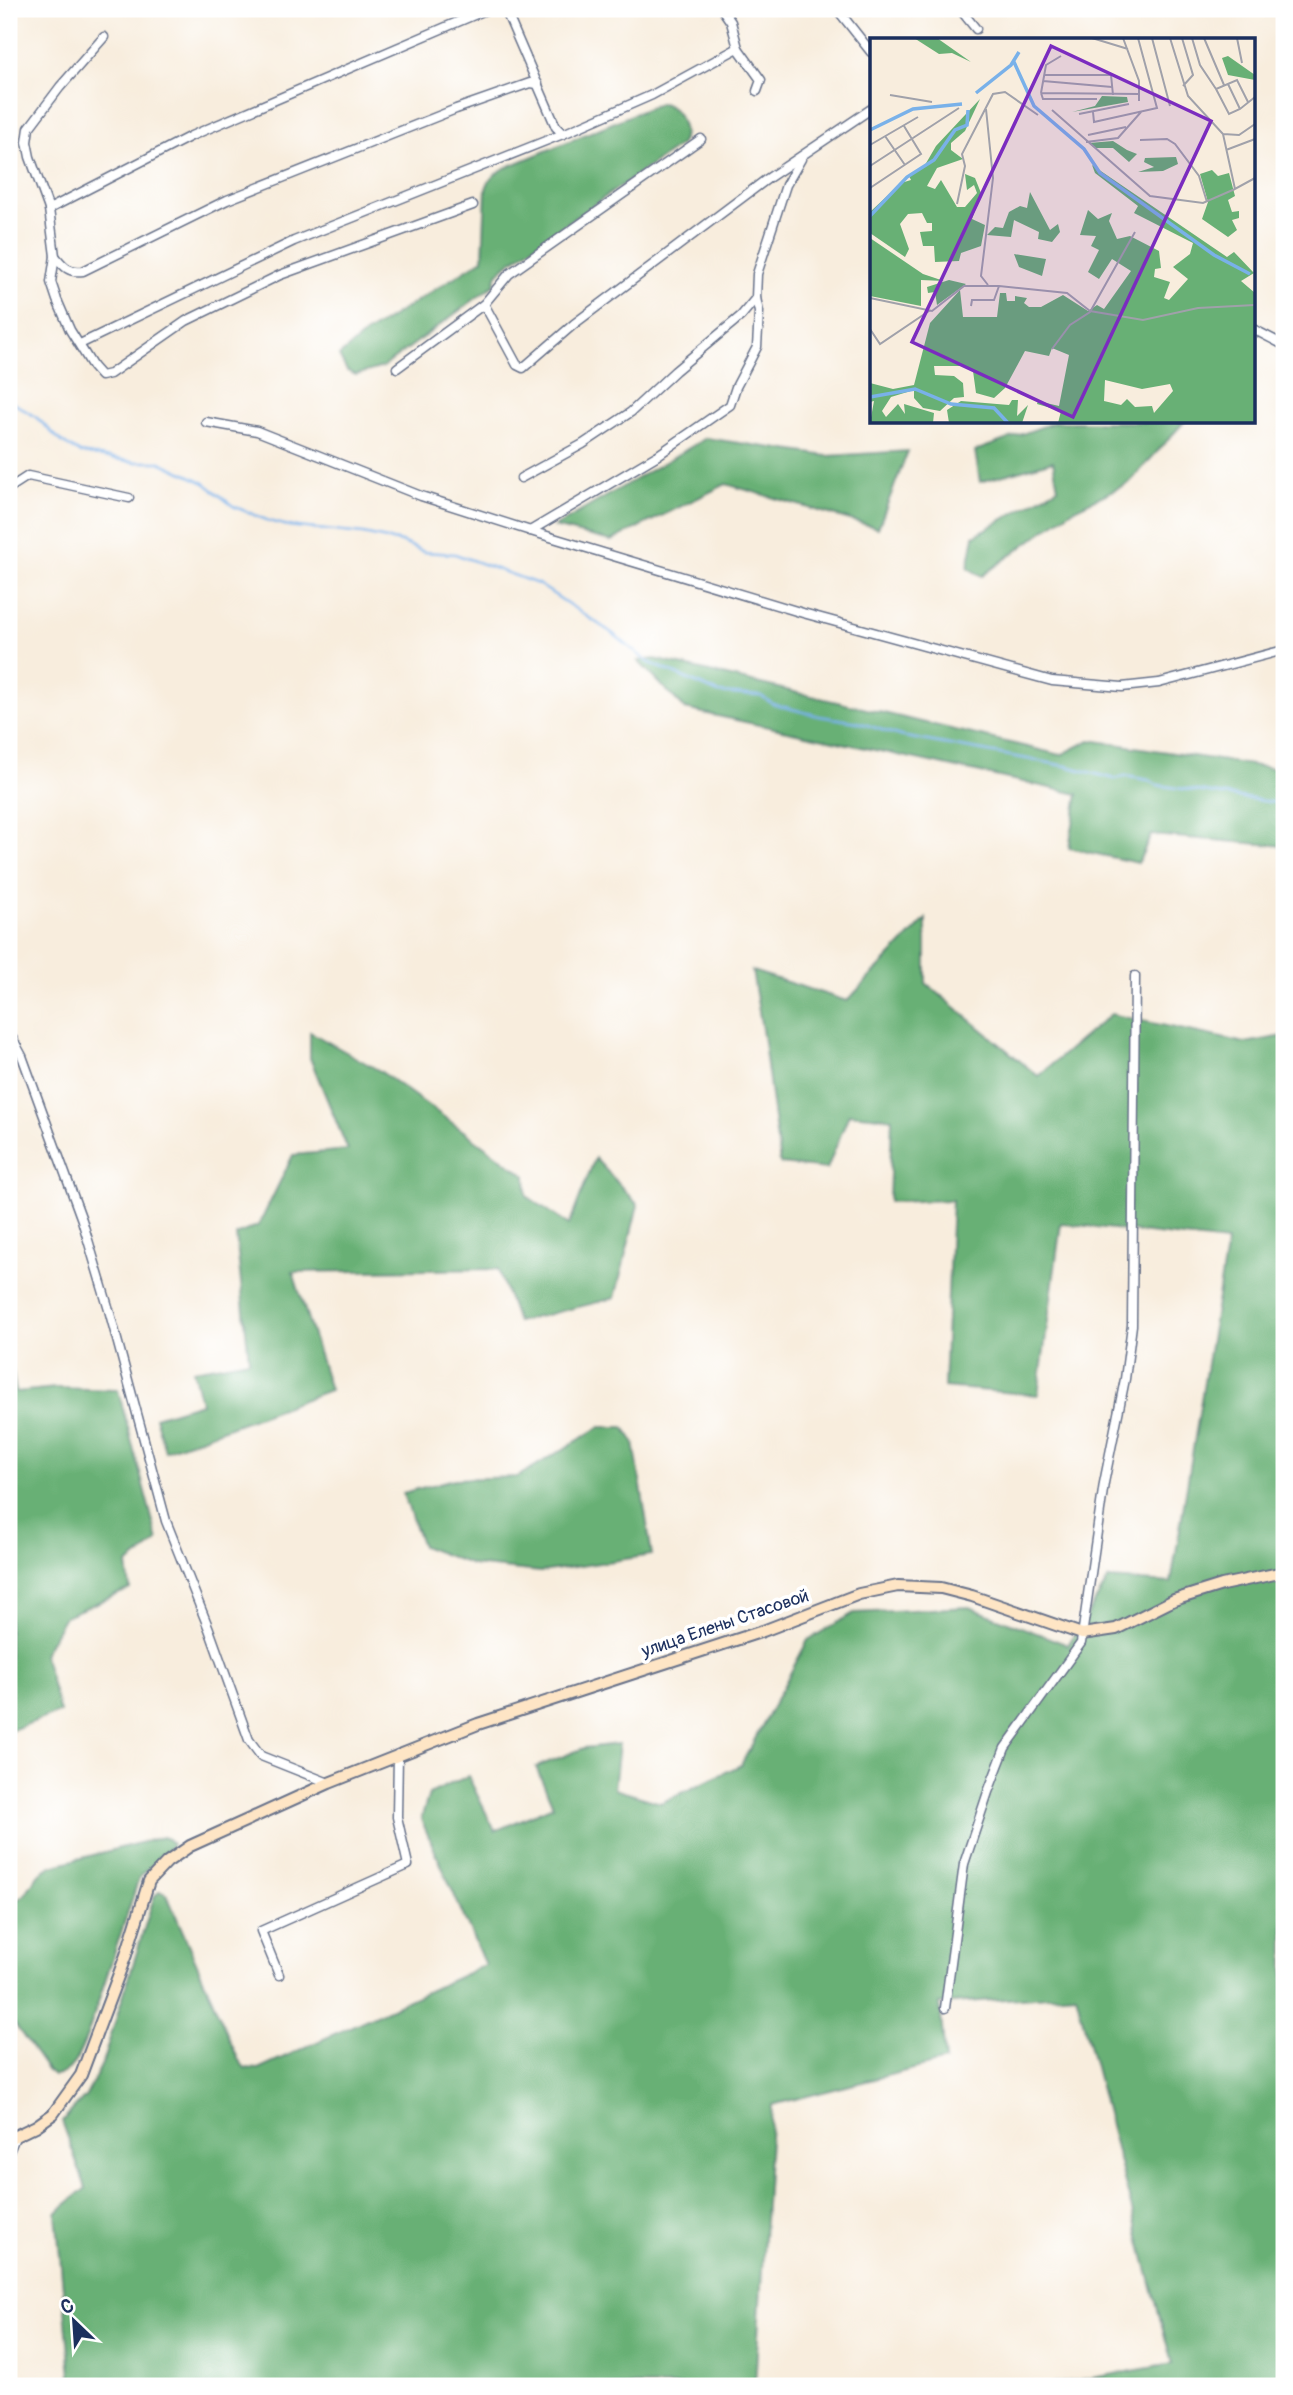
<svg xmlns="http://www.w3.org/2000/svg" width="1293" height="2395" font-family="Pangolin,sans-serif">
	<style>
		.forest { fill: #68b075; stroke: #42706a; stroke-width: 2 }
		.lines { fill: none; stroke-linecap: round; stroke-linejoin: round }
		.stream { stroke: #79b1e9; stroke-width: 2.5 }
		.minor-casing { stroke: #68728a; stroke-width: 11 }
		.secondary-casing { stroke: #68728a; stroke-width: 14 }
		.minor { stroke: #fff; stroke-width: 8 }
		.secondary { stroke: #fee5c5; stroke-width: 10 }
		.labels { text-anchor: middle; stroke-width: 7; stroke-linejoin: round; paint-order: stroke }
		.street-label { font-size: 18px; fill: #1b2f5e; stroke: #fff }
		.inset-river { fill: none; stroke: #79b1e9; stroke-width: 3.5 }
		.inset-road { fill: none; stroke: #a0a1aa; stroke-width: 2 }
		.view { fill: #7b2cbf; fill-opacity: 0.15; stroke: #7b2cbf; stroke-width: 3.5 }
		.inset-edge { fill: none; stroke: #1b2f5e; stroke-width: 3.5 }
	</style>
	<rect width="100%" height="100%" fill="#fff"/>
	<filter id="ink" filterUnits="userSpaceOnUse"><feTurbulence type="fractalNoise" baseFrequency=".0143" numOctaves="2"/><feDisplacementMap in="SourceGraphic" scale="14" xChannelSelector="R" yChannelSelector="G"/><feConvolveMatrix kernelMatrix="1 2 1 2 8 2 1 2 1" color-interpolation-filters="sRGB"/></filter>
	<filter id="wash" filterUnits="userSpaceOnUse"><feTurbulence type="fractalNoise" baseFrequency=".00686" numOctaves="4" result="noise"/><feDisplacementMap in="SourceGraphic" scale="28" xChannelSelector="R" yChannelSelector="G"/><feGaussianBlur stdDeviation="1.57" result="paint"/><feColorMatrix in="noise" values="0 0 0 0 0 0 0 0 0 0 0 0 0 0 0 0 0 1.4 0 .05"/><feComposite in="paint" operator="in"/></filter>
	<g filter="url(#wash)">
		<rect width="100%" height="100%" fill="#f8eddd"/>
		<g class="forest">
			<path d="M660 103C678 104 691 133 679 146L508 264 497 274 494 285 383 367 356 375 347 371 339 356 365 334 483 259 486 189C489 178 495 174 505 168Z"/>
			<path d="M1055 422H1184L1129 483 1074 509 982 576 968 568 974 536 1058 488 1053 461 980 482 975 451Z"/>
			<path d="M706 438 827 456 908 451 878 528 726 484 611 541 554 527Z"/>
			<path d="M655 659 1061 755 1090 740 1284 770V846L1151 835 1138 863 1069 848 1078 794 685 709 638 661Z"/>
			<path d="M926 919V983L1038 1076 1111 1014 1245 1043 1284 1036V2386H1046L1172 2364 1076 1994 940 2004 945 2061 772 2105 755 2386H72L56 2213 86 2188 62 2121 86 2096 102 2064 154 1897 160 1891 167 1895 238 2059 245 2068 258 2069 485 1965 421 1819 429 1794 468 1776 495 1831 553 1806 536 1767 584 1748 619 1744 614 1789 661 1803 741 1765 808 1640 854 1613 969 1607 1068 1645 1109 1579 1171 1583 1227 1242 1061 1223 1038 1395 944 1387 952 1200 889 1202 892 1118 849 1114 827 1169 780 1164 763 1035 752 971 847 1001Z"/>
			<path d="M310 1032 380 1071 526 1176 527 1196 569 1225 595 1158 638 1205 615 1298 517 1322 498 1269 293 1272 330 1390 165 1451 155 1417 201 1403 193 1370 249 1360 236 1235 259 1225 293 1155 348 1150 310 1058Z"/>
			<path d="M9 1352 16 1392 56 1388 118 1390 158 1541 127 1565 130 1589 65 1616 43 1654 60 1712 9 1731Z"/>
			<path d="M600 1427H624L634 1442 652 1555 541 1572 472 1565 422 1546 403 1493 454 1479 517 1477Z"/>
			<path d="M162 1837 168 1839 172 1843 170 1848 139 1878 87 2036C80 2052 73 2074 54 2076L47 2070 9 2016V1906L26 1893 38 1875 51 1866Z"/>
		</g>
		<g class="lines">
			<path class="stream" d="M9 400 37 418 62 442 80 453 135 462H160L203 482 233 506 269 521 288 526 363 534 401 542 424 552 455 554 538 584 612 633 648 662 719 693 761 696 773 704 819 716 858 722 900 736 1066 766 1115 779 1125 776 1148 780 1157 785 1284 804"/>
		</g>
	</g>
	<g filter="url(#ink)">
		<g class="lines">
			<g class="minor-casing">
				<g id="minor">
					<path d="M505 9 556 127 563 134"/>
					<path d="M722 9 731 22 738 48 761 80 757 91"/>
					<path d="M837 9 871 52"/>
					<path d="M960 9 976 29"/>
					<path d="M104 37 60 87 29 128 27 142 30 157 49 209 55 256 51 282 57 300 70 330 93 367 101 376 110 374 186 321 280 275 473 205"/>
					<path d="M49 209 191 136 488 9"/>
					<path d="M55 256C64 267 69 273 83 271L227 200 456 109 530 83 538 84"/>
					<path d="M484 304 517 365 523 368 574 324 767 179 871 109"/>
					<path d="M1253 329 1284 345"/>
					<path d="M80 344 294 241 563 134 652 95 738 48"/>
					<path d="M397 368 484 304 509 274 701 139"/>
					<path d="M206 422 257 431 421 496 537 533 803 613 1052 681 1122 687 1159 683 1284 650"/>
					<path d="M521 478 583 444 631 412 675 371 741 316 756 298"/>
					<path d="M9 486 11 487 28 476 129 498"/>
					<path d="M530 531 658 455 730 405 736 387 757 347 759 312 756 298 757 274 786 185 801 159"/>
					<path d="M9 1032 22 1056 82 1220 109 1310 166 1521 209 1629 249 1740 261 1756 329 1783"/>
					<path d="M279 1975 261 1931 408 1865 397 1817 398 1754"/>
					<path d="M945 2008 964 1864 988 1792 1005 1748 1081 1643 1104 1483 1125 1379 1132 1325 1135 976"/>
					<path d="M9 2152 15 2137"/>
				</g>
			</g>
			<g class="secondary-casing">
				<path id="secondary" d="M9 2139 36 2126 53 2114 81 2075 126 1955 149 1881 167 1862 190 1846 329 1783 478 1724 763 1631 859 1594 898 1586 941 1588 972 1596 1082 1634 1116 1629 1174 1600 1222 1585 1284 1572"/>
			</g>
			<use href="#minor" class="minor"/>
			<use href="#secondary" class="secondary"/>
		</g>
	</g>
	<g class="labels">
		<g class="street-label">
			<text transform="translate(725 1623) rotate(-19)" y="6">улица Елены Стасовой</text>
		</g>
	</g>
	<g transform="translate(870 38)">
		<rect width="385" height="385" fill="#f8eddd"/>
		<path d="M44 0H67L101 24 82 15 69 16ZM358 18 385 37V42L358 37 352 20ZM232 58 257 59 258 64 202 74 225 68ZM110 61 95 93 81 105V112L93 121 67 130 57 148 65 151 71 142 87 169H95L107 155 104 147 97 152 95 136 105 140 111 155 102 181 115 187 111 208 91 215 89 223 65 224 64 208H53L50 194 62 193V185H57L52 175 38 176 30 186 39 211 35 219 0 195V174L31 145 41 142 39 138 55 127 66 108ZM243 103 257 112 267 116 259 124 243 110H225L219 105ZM306 119 308 126 293 133 268 134 284 129 274 124 275 120ZM222 127 357 219 364 214 384 235 371 243 385 255V385H188L191 373 167 366 168 363 189 368 199 317 182 310 179 318 155 313 135 350 124 360 106 355 103 333 96 328H64L65 337 84 338 93 345 94 359 84 360 70 373 53 370 44 360V352L21 359 12 373 16 379 28 366 35 376 34 366 64 375 63 385H0L4 363 0 364V345L23 351 44 347 60 285 90 252 93 279H127L130 255H136L137 263H145V258L157 260 154 265 159 269H171L193 257 218 273 227 267 234 271 261 233 242 221 229 241 218 234 229 212 221 208 226 198 210 197 218 172 228 181 242 175 239 183 247 201 260 198 289 213 291 230 285 231 284 239 300 244 294 260 299 262 318 241 303 229 320 216 323 205 264 175 268 168 225 135ZM235 342 272 351 300 346 303 353 284 375 282 368 265 369 257 361 251 367 234 363ZM342 132 348 138 359 135 365 158 358 162 362 174 369 173V180L362 182 367 192 358 199 332 181 338 164 330 136ZM160 154 180 192 188 186 190 194 182 204 168 201 169 194 144 182 141 199 117 197 125 189 133 190 139 174 150 168 157 170ZM0 200 53 236 74 243 51 242V268L0 258ZM144 216 176 221 172 238 149 229ZM79 242 96 246 67 267 65 254 58 255 57 249ZM142 362H148L147 378 158 367 152 385H79L77 372 91 363 139 367Z" fill="#68b075" fill-rule="evenodd"/>
		<path class="inset-river" d="M144 24 164 68 214 111 230 135 344 217 380 236M106 55 141 27 149 14M0 92 43 71 92 66M0 178 37 139 64 122 85 92 97 87 98 72M0 359 45 351 81 366 124 370 138 385"/>
		<path class="inset-road" d="M222 0 258 11M253 0 269 43V63M282 0 300 68M300 0 318 58 353 96 365 151 385 140M312 0 323 37 313 48M322 0 330 27 346 51M334 0 354 47M367 0 372 25M175 37H241L243 57M173 43 242 49M358 46 370 71M171 55 269 56M171 55 173 61H227M171 55 176 27 191 18M20 57 62 64M378 64 367 42 346 51 359 76 370 71 385 59M116 71 123 140 111 238 118 247M182 72 280 158 333 165 365 151M223 74 224 84 287 70 268 0M209 76 259 66M353 96 369 97 385 86M218 97 256 89M15 98 35 127M270 102 297 101 305 106 329 138 337 164M216 104 248 100 271 74M0 107 48 79M356 112 385 101M0 128 89 70M0 150 51 116 34 88M87 166 95 128 92 116 123 56 135 54 168 77M0 260 62 273 94 248H129L197 255 220 273 273 282 328 270 385 267M101 268 102 262H124L129 248M0 291 10 306 59 273M182 311 200 287 220 274 265 194"/>
		<path class="view" d="M181 8 341 83 203 379 42 304Z"/>
		<rect width="385" height="385" class="inset-edge"/>
	</g>
	<rect width="1293" height="2395" fill="none" stroke="#fff" stroke-width="35"/>
	<g transform="translate(74 2321) rotate(335)" stroke="#ffffff" stroke-width="5" paint-order="stroke">
	<path d="M0-5L12 26L0 18L-12 26Z" fill="#1b2f5e"/>
	<text y="-10" font-size="19" font-weight="bold" text-anchor="middle" fill="#1b2f5e">С</text>
	</g>
</svg>
